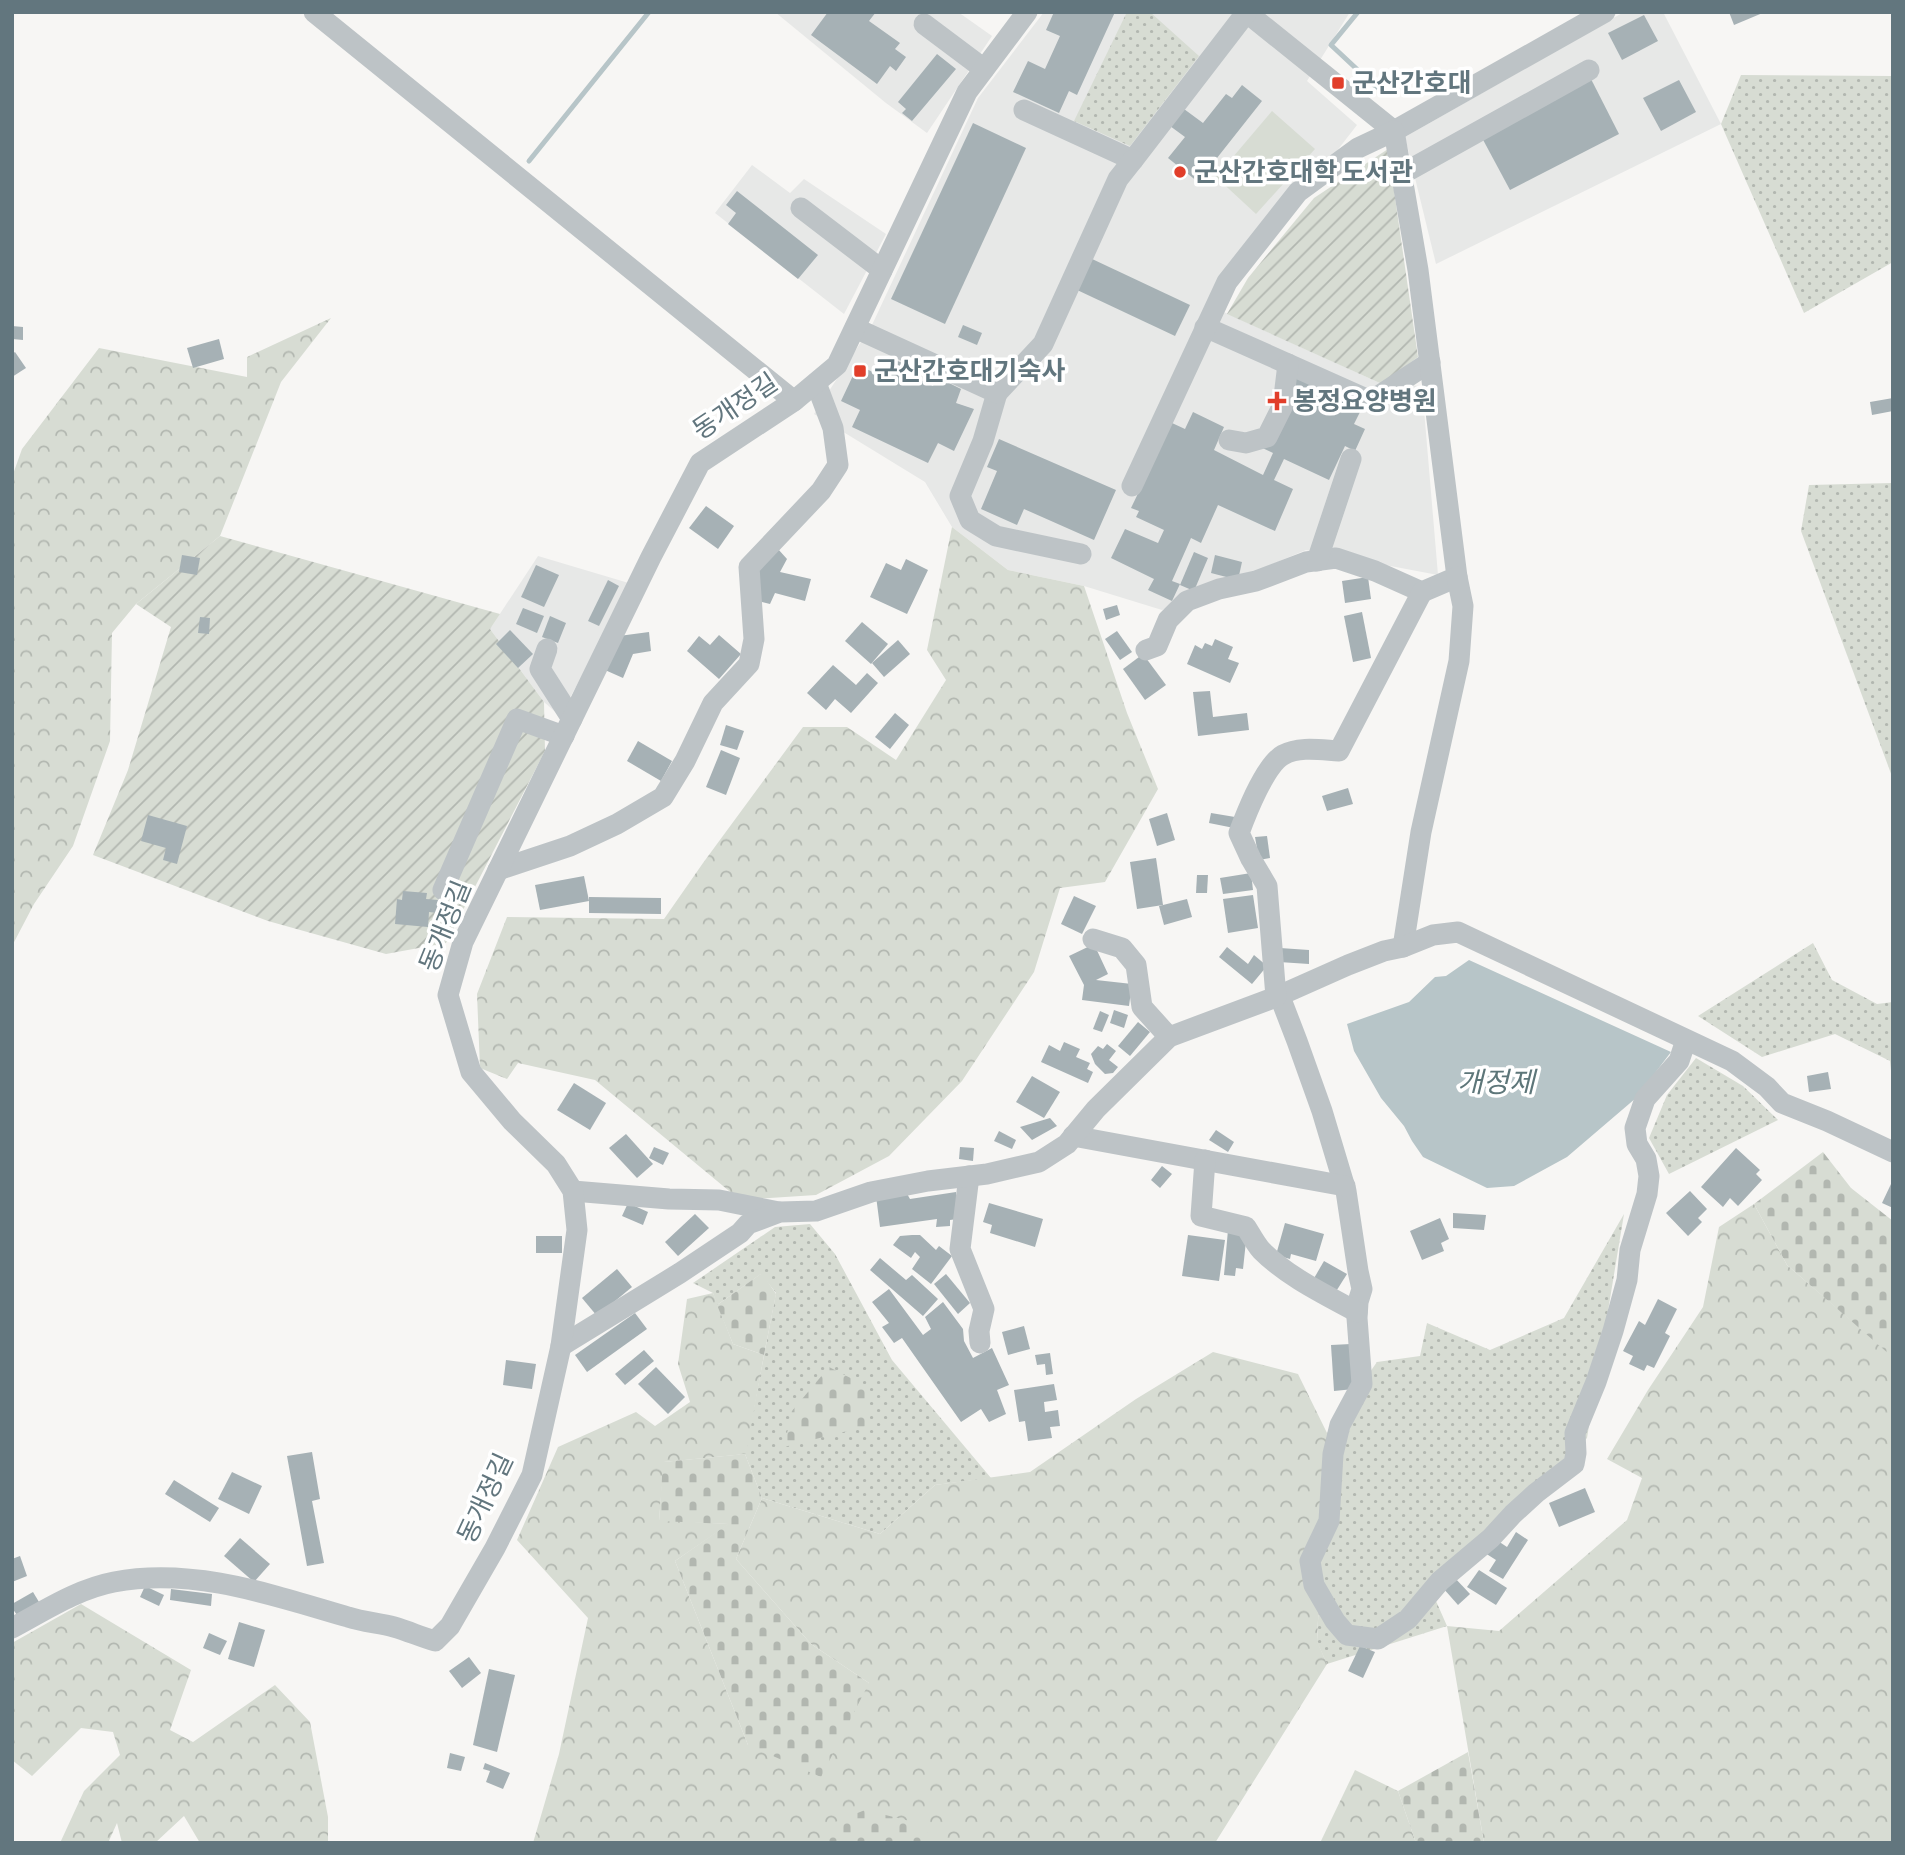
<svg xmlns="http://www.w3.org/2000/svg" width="1905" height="1855" font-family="'Alegreya Sans','Noto Sans KR',sans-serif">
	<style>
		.built { fill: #e7e8e7 }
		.grass { fill: url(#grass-dots) }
		.forest { fill: url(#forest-crowns) }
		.cemetery { fill: url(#cemetery-stones) }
		.garden { fill: url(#garden-furrows) }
		.pitch { fill: #d7dcd3 }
		.water { fill: #b7c5c8 }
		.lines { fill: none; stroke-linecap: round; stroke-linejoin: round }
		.stream { stroke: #b7c5c8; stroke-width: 5 }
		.building { fill: #a6b1b5 }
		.minor { stroke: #bdc3c6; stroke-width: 21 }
		.poi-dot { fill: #e13e2a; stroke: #fff; stroke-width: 2.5 }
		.labels { text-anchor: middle; stroke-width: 7; stroke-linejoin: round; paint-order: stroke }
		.poi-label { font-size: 26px; font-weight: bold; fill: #62767e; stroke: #fff; text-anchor: start }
		.street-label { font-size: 26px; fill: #62767e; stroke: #fff }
		.water-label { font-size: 28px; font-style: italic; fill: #5d7679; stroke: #fff }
	</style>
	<defs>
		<pattern id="grass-dots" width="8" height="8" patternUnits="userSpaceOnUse" patternTransform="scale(1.75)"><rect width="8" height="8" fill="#d7dcd3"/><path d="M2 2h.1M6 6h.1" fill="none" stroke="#b2b7b0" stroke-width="1.8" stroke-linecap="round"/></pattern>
		<pattern id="forest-crowns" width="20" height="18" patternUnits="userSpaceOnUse" patternTransform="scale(1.75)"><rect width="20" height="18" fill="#d7dcd3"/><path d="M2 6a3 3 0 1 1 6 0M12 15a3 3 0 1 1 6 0" fill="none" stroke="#b2b7b0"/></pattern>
		<pattern id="cemetery-stones" width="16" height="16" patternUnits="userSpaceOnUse" patternTransform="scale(1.75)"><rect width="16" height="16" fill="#d7dcd3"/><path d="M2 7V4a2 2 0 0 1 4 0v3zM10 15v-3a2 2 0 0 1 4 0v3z" fill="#b2b7b0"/></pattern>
		<pattern id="garden-furrows" width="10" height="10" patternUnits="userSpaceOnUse" patternTransform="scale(1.75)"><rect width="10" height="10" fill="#d7dcd3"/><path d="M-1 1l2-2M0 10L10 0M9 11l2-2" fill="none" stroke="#b2b7b0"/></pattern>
	</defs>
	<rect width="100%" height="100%" fill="#f7f6f4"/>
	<g class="built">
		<path d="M775 12H958L992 36 927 133 886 103Z"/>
		<path d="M1044 12H1350L1307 81 1357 125 1215 308 1382 384 1422 386 1438 575 1306 550 1162 610 1084 586 1008 570 952 527 925 482 814 414 872 325 978 98Z"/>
		<path d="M1624 12H1663L1721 124 1436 264 1405 137Z"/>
		<path d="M752 165 790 193 804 179 886 234 844 314 715 213Z"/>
		<path d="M538 556 632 584 560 716 544 702 490 629Z"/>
	</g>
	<g class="grass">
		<path d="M1127 12H1150L1199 56 1130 146 1074 121Z"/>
		<path d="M1741 75 1893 76V262L1804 313 1721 124Z"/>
		<path d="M1893 483V779L1801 531 1809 485Z"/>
		<path d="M1813 943 1832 980 1877 1004 1893 1002V1090L1890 1061 1835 1034 1762 1057 1698 1016Z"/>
		<path d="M1696 1058 1743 1086 1778 1120 1669 1174 1649 1138 1667 1095Z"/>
		<path d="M1624 1214 1587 1438 1436 1601 1447 1626 1327 1664 1317 1642 1327 1433 1377 1362 1420 1356 1427 1323 1490 1350 1564 1318Z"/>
		<path d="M810 1224 835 1254 892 1360 991 1478 935 1485 880 1534 762 1498 745 1454 776 1293 761 1274 717 1305 713 1293 693 1283 775 1227Z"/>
	</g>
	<g class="forest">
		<path d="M331 318 281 382 220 536 136 604 112 633 110 741 73 846 34 904 12 946V477L22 449 99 348 247 377V357Z"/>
		<path d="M952 527 1008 570 1084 586 1127 713 1158 789 1105 882 1060 888 1034 972 962 1081 889 1156 816 1195 740 1200 595 1080 518 1063 507 1079 480 1068 477 994 507 917 664 919 703 863 803 727H847L896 760 946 680 927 650Z"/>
		<path d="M1754 1204 1787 1265 1890 1354 1893 1360V1843H1484L1447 1626 1499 1631 1627 1520 1642 1478 1607 1459 1648 1390 1703 1307 1719 1227Z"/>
		<path d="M713 1293 733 1344 764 1355 746 1454 664 1462 659 1520 729 1524 675 1561 748 1745 869 1683 811 1644 736 1559 762 1498 880 1534 935 1485 1030 1472 1136 1399 1213 1352 1298 1374 1327 1433 1317 1641 1327 1664 1215 1843H533L559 1754 588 1618 517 1540 558 1447 636 1412 655 1426 690 1402 678 1364 687 1299Z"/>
		<path d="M81 1604 191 1670 170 1730 193 1742 275 1685 310 1722 328 1817V1843H200L184 1816 155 1843H122L117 1823 108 1843H60L84 1791 120 1755 113 1732 81 1728 32 1776 12 1760V1643Z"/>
		<path d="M1355 1770 1398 1791 1416 1843H1320Z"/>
	</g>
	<g class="cemetery">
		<path d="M1823 1152 1851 1188 1893 1221V1360L1889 1354 1787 1265 1754 1204Z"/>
		<path d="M762 1273 776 1294 764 1355 733 1344 717 1305Z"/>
		<path d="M829 1367 868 1387 867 1426 784 1447 792 1411Z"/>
		<path d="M745 1454 762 1498 736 1559 811 1644 869 1683 821 1777 748 1745 675 1561 728 1524 659 1521 663 1462Z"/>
		<path d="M1468 1752 1484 1843H1416L1398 1791Z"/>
		<path d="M865 1810 914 1822 929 1834 925 1843H823V1827Z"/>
	</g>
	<g class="garden">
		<path d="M1388 149 1418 357 1382 384 1227 314 1248 278 1314 198Z"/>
		<path d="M220 536 500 614 490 629 544 702 545 751 446 943 386 954 268 921 93 855 128 770 171 627 136 604Z"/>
	</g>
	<path class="pitch" d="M1272 111 1315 149 1256 214 1216 177Z"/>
	<path class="water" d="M1469 960 1671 1052 1636 1098 1567 1157 1514 1186 1487 1188 1423 1157 1412 1141 1404 1126 1381 1098 1354 1051 1347 1024 1409 1002 1435 977 1446 976Z"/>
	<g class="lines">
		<g class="stream">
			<path d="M1358 12 1331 45 1376 87"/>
			<path d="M529 161 649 12"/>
		</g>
	</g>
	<g class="building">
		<path d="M828 12H876L869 21 900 43 895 49 906 57 896 71 890 66 877 84 811 35Z"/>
		<path d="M1054 12H1115L1077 95 1069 91 1059 113 1013 92 1028 61 1045 69 1060 36 1046 30Z"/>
		<path d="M1729 12H1765L1734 25Z"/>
		<path d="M1644 15 1658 41 1622 60 1608 33Z"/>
		<path d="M937 54 956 69 912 121 902 113 906 109 898 102Z"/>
		<path d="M1591 79 1619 134 1510 190 1481 136Z"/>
		<path d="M1679 80 1696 112 1661 131 1643 98Z"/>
		<path d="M1242 85 1262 101 1198 182 1168 158 1185 137 1170 126 1184 109 1203 123 1226 94 1232 98Z"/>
		<path d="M973 123 1026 148 945 324 891 299Z"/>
		<path d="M737 191 818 255 798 279 728 224 736 213 726 205Z"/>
		<path d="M1090 258 1190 305 1175 336 1075 289Z"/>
		<path d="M963 325 982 333 977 345 958 337Z"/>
		<path d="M12 326 23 327V340L12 339Z"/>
		<path d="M219 339 224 359 193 368 187 348Z"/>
		<path d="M15 352 26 368 12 377V354Z"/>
		<path d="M888 357 912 367 908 374 933 386 937 377 961 389 956 403 974 409 954 451 938 443 928 463 852 427 860 410 841 401 858 365 879 375Z"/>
		<path d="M1288 373 1362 408 1354 424 1365 429 1355 451 1345 446 1329 480 1284 459 1274 480 1293 489 1275 531 1218 505 1201 543 1191 538 1172 581 1180 584 1172 601 1148 590 1154 579 1111 558 1125 529 1158 543 1164 530 1136 517 1139 511 1131 508 1172 423 1185 429 1193 412 1224 427 1214 450 1263 475 1273 453 1254 444Z"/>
		<path d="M1893 398V411L1872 415 1870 402Z"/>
		<path d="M999 439 1116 490 1094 540 1024 509 1017 525 981 509 997 471 987 467Z"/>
		<path d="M706 506 734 526 718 549 689 528Z"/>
		<path d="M778 549 787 559 780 572 811 579 805 601 775 593 770 604 754 600 759 567Z"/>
		<path d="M1194 552 1208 558 1194 591 1180 585Z"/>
		<path d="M182 555 200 558 197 575 179 572Z"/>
		<path d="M1215 555 1242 562 1238 580 1211 573Z"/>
		<path d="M906 559 928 570 907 614 870 597 886 563 901 570Z"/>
		<path d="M536 565 559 575 544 607 521 597Z"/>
		<path d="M1368 577 1371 599 1345 603 1342 581Z"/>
		<path d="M608 580 619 586 599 626 588 621Z"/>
		<path d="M1117 605 1120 615 1106 620 1103 609Z"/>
		<path d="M523 608 544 616 537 633 516 624Z"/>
		<path d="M1362 612 1371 658 1353 662 1344 616Z"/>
		<path d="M550 616 566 623 558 643 542 637Z"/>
		<path d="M200 617 210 618 209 634 198 633Z"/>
		<path d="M862 622 888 644 871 664 845 641Z"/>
		<path d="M510 630 533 654 518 668 496 644Z"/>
		<path d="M1117 631 1132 652 1120 660 1105 639Z"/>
		<path d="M649 632 651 651 633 654 623 678 605 670 619 636Z"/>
		<path d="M719 635 741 654 719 679 687 651 699 636 710 645Z"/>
		<path d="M1215 639 1233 647 1228 659 1239 663 1230 683 1187 664 1195 645 1202 649 1205 643 1212 646Z"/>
		<path d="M898 640 910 654 884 677 872 663Z"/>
		<path d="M1143 654 1166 685 1145 700 1123 669Z"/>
		<path d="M833 665 856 685 867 673 878 683 851 713 835 699 826 710 807 693Z"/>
		<path d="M1210 691 1213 717 1247 713 1249 730 1198 736 1193 692Z"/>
		<path d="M895 713 909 725 890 749 875 737Z"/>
		<path d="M726 725 744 731 737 750 720 745Z"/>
		<path d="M638 741 672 761 661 781 627 761Z"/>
		<path d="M721 750 740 758 726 795 706 787Z"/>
		<path d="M1348 788 1353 804 1327 811 1322 796Z"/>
		<path d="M1167 813 1175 840 1157 846 1149 819Z"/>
		<path d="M1211 813 1235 817 1234 828 1209 823Z"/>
		<path d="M148 815 187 826 177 864 163 860 166 848 141 841Z"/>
		<path d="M1267 836 1270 858 1259 860 1255 837Z"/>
		<path d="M1156 858 1163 905 1137 909 1130 862Z"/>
		<path d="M1251 873 1253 890 1223 894 1220 878Z"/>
		<path d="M1197 875H1208L1207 893H1196Z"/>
		<path d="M584 876 589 901 540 910 535 885Z"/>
		<path d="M403 891 427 893 426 899 438 900 437 913 429 912 428 927 395 924 397 899 402 900Z"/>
		<path d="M1253 895 1258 928 1228 933 1223 899Z"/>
		<path d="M1074 896 1096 906 1082 934 1061 924Z"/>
		<path d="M589 897 661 898V914L589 913Z"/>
		<path d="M1187 899 1192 917 1164 925 1159 906Z"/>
		<path d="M1094 944 1108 974 1096 980 1132 984 1129 1006 1082 1000 1084 985 1069 956Z"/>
		<path d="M1227 947 1248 964 1254 955 1267 966 1252 984 1219 957Z"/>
		<path d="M1280 948 1309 950V964L1279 962Z"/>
		<path d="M1114 1010 1128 1015 1124 1028 1110 1023Z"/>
		<path d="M1100 1011 1109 1015 1102 1032 1093 1029Z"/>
		<path d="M1138 1022 1150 1032 1130 1056 1118 1046Z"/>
		<path d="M1064 1042 1080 1049 1076 1057 1090 1063 1087 1069 1093 1072 1088 1083 1041 1062 1049 1045 1060 1051Z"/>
		<path d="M1107 1044 1116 1051 1109 1060 1118 1067 1113 1073 1105 1074 1095 1064 1091 1054 1098 1046 1103 1049Z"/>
		<path d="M1828 1072 1831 1089 1809 1092 1807 1076Z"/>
		<path d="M1032 1076 1060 1092 1044 1118 1016 1102Z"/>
		<path d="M574 1083 606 1103 590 1130 557 1110Z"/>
		<path d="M1050 1118 1057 1126 1032 1140 1020 1127Z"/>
		<path d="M1216 1130 1234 1142 1228 1152 1209 1140Z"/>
		<path d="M999 1131 1016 1140 1012 1149 994 1141Z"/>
		<path d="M626 1134 653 1164 637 1178 609 1148Z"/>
		<path d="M654 1147 669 1153 663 1165 649 1158Z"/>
		<path d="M960 1147 974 1148 973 1161 959 1159Z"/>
		<path d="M1736 1148 1760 1170 1756 1174 1762 1180 1738 1206 1730 1198 1723 1207 1701 1187Z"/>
		<path d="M1162 1166 1172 1174 1160 1188 1151 1180Z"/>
		<path d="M1891 1184 1893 1185V1208L1882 1203Z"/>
		<path d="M1690 1191 1707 1209 1698 1218 1702 1222 1688 1236 1666 1213Z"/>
		<path d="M906 1192 910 1199 956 1192 957 1219 950 1220V1226L936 1227 937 1219 880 1227 876 1196Z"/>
		<path d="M628 1203 648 1212 643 1225 622 1216Z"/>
		<path d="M989 1203 1043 1219 1035 1247 990 1233 992 1225 983 1222Z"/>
		<path d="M1453 1213 1486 1215 1484 1230 1453 1228Z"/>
		<path d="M695 1214 709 1228 678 1256 665 1242Z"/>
		<path d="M1440 1218 1449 1239 1441 1243 1444 1251 1422 1260 1410 1231Z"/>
		<path d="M1285 1223 1324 1234 1316 1261 1291 1254 1290 1259 1276 1255Z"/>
		<path d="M1228 1230 1247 1232 1243 1269 1236 1268 1235 1276 1224 1275Z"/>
		<path d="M912 1235H920L936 1250 939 1246 952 1256 931 1284 912 1269 920 1257 915 1252 911 1258 893 1245 900 1236Z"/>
		<path d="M1188 1235 1225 1240 1219 1281 1182 1276Z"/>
		<rect x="536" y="1236" width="26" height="17"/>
		<path d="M880 1258 906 1280 912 1275 938 1299 923 1316 870 1270Z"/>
		<path d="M1324 1261 1347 1274 1335 1293 1313 1280Z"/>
		<path d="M617 1269 632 1287 597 1316 582 1298Z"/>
		<path d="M946 1274 970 1303 958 1314 934 1284Z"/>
		<path d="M889 1289 923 1335 931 1329 925 1317 943 1302 963 1329 964 1341 973 1358 992 1348 1009 1385 997 1390 1006 1414 989 1422 981 1409 961 1422 902 1338 894 1343 882 1327 889 1323 872 1302Z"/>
		<path d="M1658 1299 1677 1309 1665 1333 1670 1336 1654 1368 1647 1365 1644 1371 1629 1364 1633 1356 1623 1351 1639 1321 1645 1325Z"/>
		<path d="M635 1313 647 1329 587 1372 575 1355Z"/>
		<path d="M1024 1326 1030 1349 1008 1355 1002 1332Z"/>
		<path d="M1351 1344 1354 1389 1334 1391 1331 1345Z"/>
		<path d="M644 1350 654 1361 625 1385 615 1374Z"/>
		<path d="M1050 1353 1053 1374 1046 1375 1045 1364 1037 1365 1035 1355Z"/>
		<path d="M506 1360 536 1364 532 1389 503 1385Z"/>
		<path d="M656 1367 685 1397 668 1414 638 1384Z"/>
		<path d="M1054 1384 1057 1400 1044 1402 1045 1412 1058 1410 1060 1426 1050 1427 1052 1438 1028 1441 1025 1421 1019 1422 1014 1390Z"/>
		<path d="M312 1452 320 1499 312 1501 324 1563 307 1566 287 1456Z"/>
		<path d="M232 1472 262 1486 249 1514 218 1499Z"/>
		<path d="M174 1480 219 1508 210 1522 165 1494Z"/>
		<path d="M1585 1488 1595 1512 1559 1527 1549 1503Z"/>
		<path d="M1516 1532 1528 1540 1503 1579 1489 1571 1496 1560 1485 1553 1495 1539 1507 1547Z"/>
		<path d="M240 1538 270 1564 254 1582 224 1556Z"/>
		<path d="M20 1556 27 1576 12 1582V1559Z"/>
		<path d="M1479 1570 1507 1588 1496 1605 1467 1587Z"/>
		<path d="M1454 1577 1470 1594 1458 1605 1443 1588Z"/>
		<path d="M145 1586 164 1595 159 1606 140 1597Z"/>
		<path d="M171 1589 212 1594 211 1606 170 1600Z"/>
		<path d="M33 1592 39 1602 17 1615 12 1608V1604Z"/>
		<path d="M239 1622 265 1630 254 1667 228 1659Z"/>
		<path d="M209 1633 227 1641 220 1655 203 1648Z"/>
		<path d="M1360 1646 1375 1652 1363 1678 1348 1671Z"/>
		<path d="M469 1657 481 1673 462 1688 449 1671Z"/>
		<path d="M489 1669 515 1675 497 1752 473 1745Z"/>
		<path d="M450 1753 465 1757 461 1771 447 1768Z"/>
		<path d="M485 1763 510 1773 503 1789 486 1782 490 1771 483 1769Z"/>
	</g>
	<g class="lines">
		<g class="minor">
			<path d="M314 12 794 401"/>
			<path d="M1246 12 1394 131 1605 12"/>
			<path d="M924 24 984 69"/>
			<path d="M1024 110 1133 160 1246 13"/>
			<path d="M1402 174 1589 70"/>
			<path d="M801 208 882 270"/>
			<path d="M1205 327 1371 401 1430 362"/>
			<path d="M855 328 997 393 983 441 960 496 970 520 996 536 1081 554"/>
			<path d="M997 393 1043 344 1118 179 1133 160"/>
			<path d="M1229 440 1246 443 1267 437 1283 405 1288 364"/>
			<path d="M1132 486 1227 282 1298 192 1358 148 1394 131 1418 270 1457 577 1422 592 1375 571 1336 558 1306 562 1256 581 1219 589 1187 601 1168 620 1157 646 1146 650"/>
			<path d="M1317 561 1351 459"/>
			<path d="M547 649 540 669 572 719"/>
			<path d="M498 870 570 846 617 824 663 797 685 761 713 703 749 664 754 639 749 567 821 491 838 465 833 428 816 383"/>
			<path d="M443 890 517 719 564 736"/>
			<path d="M1093 939 1122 948 1136 965 1142 1007 1169 1037"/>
			<path d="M1403 947 1421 832 1459 661 1463 606 1457 577"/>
			<path d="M1686 1040 1679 1061 1645 1099 1635 1128 1637 1144 1646 1159 1649 1176 1647 1194 1630 1250 1627 1280 1613 1331 1596 1382 1575 1433 1576 1453 1574 1464 1536 1493 1513 1514 1491 1538 1440 1581 1408 1619 1378 1639 1347 1635 1335 1621 1314 1585 1310 1561 1329 1521 1333 1454 1340 1425 1362 1384 1357 1318 1358 1302 1362 1289 1358 1271 1346 1191 1322 1111 1297 1041 1282 1002 1276 997 1348 965 1384 951 1403 947 1433 935 1458 932 1732 1061 1767 1087 1782 1103 1827 1121 1893 1152"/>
			<path d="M1073 1136 1345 1186"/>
			<path d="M1205 1160 1201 1216 1246 1227C1251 1235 1255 1243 1261 1250 1288 1277 1324 1294 1357 1312"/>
			<path d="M969 1176 960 1249 984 1309 979 1331 980 1343"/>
			<path d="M573 1191 669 1199 719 1200 779 1212"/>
			<path d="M561 1346 680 1273 740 1233 748 1224 780 1212 816 1211 871 1192 928 1181 987 1174 1039 1162 1067 1144 1096 1109 1169 1037 1276 997 1267 886 1251 859 1239 833C1246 814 1265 765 1283 755 1299 746 1321 750 1339 751L1422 592"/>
			<path d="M12 1628C44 1611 77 1589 114 1582 194 1567 272 1595 348 1617 363 1622 379 1623 394 1627 408 1631 421 1637 435 1641L450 1626 495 1548 532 1475 561 1346 577 1230 573 1191 556 1164 512 1121 471 1072 448 995 463 942 651 557 700 463 794 401 837 365 967 92 1027 12"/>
		</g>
	</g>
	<g class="poi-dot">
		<rect x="1331" y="76" width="14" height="14" rx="3.5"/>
		<circle cx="1180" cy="172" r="7"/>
		<rect x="853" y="364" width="14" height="14" rx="3.5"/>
		<path d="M1273.5 390.5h7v7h7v7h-7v7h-7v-7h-7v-7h7z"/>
	</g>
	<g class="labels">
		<g class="poi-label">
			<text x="1352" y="92">군산간호대</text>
			<text x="1194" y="181">군산간호대학 도서관</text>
			<text x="874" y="380">군산간호대기숙사</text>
			<text x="1293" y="410">봉정요양병원</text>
		</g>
		<g class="street-label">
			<text transform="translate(735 406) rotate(-34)" y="9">동개정길</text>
			<text transform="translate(445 926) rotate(-68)" y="9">동개정길</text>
			<text transform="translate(485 1498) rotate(-65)" y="9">동개정길</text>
		</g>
		<g class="water-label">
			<text x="1496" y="1092">개정제</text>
		</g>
	</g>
	<rect width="1905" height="1855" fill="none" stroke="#62767e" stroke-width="28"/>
</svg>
